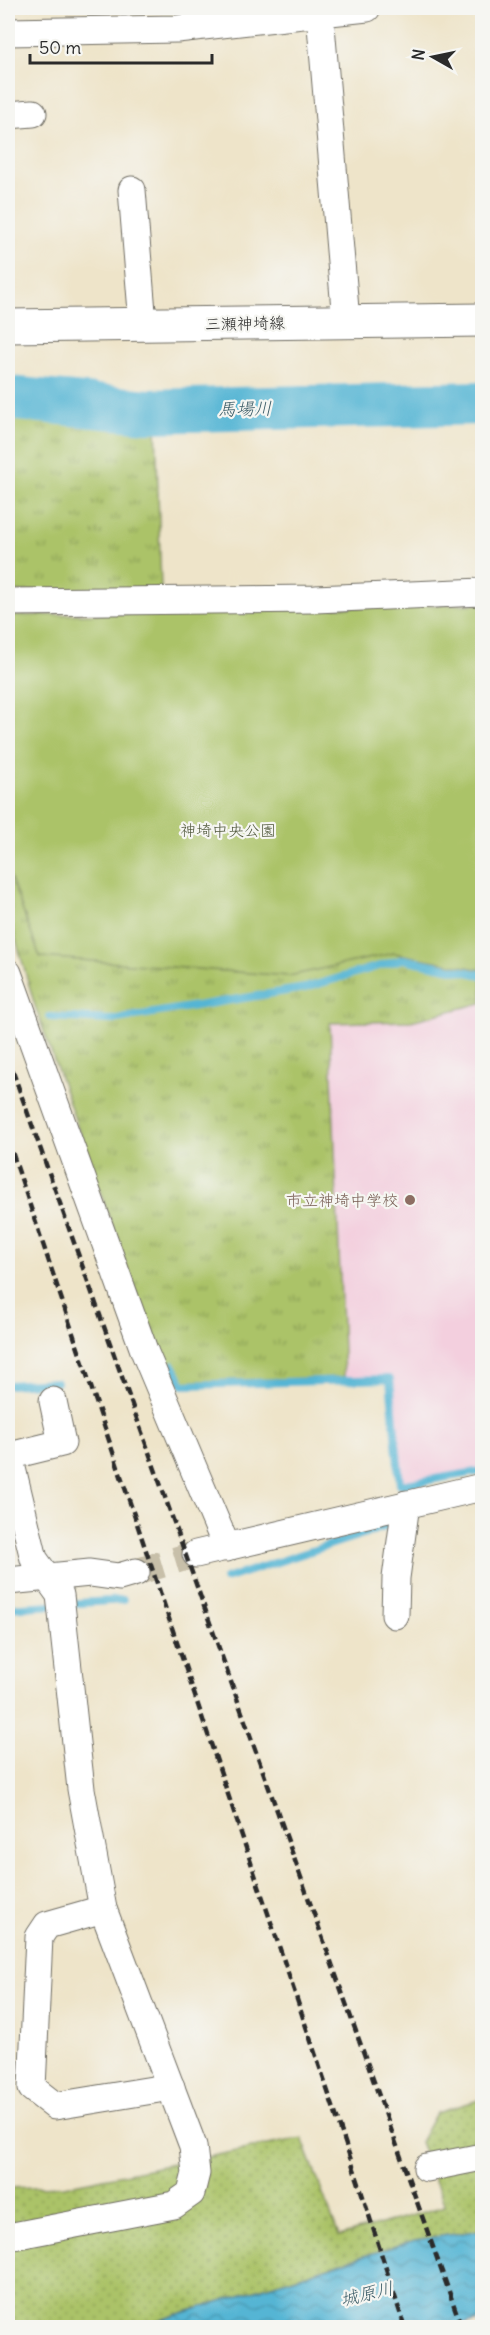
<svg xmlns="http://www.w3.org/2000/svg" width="490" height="2335" font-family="Delius,'Klee One',sans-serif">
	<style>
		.built { fill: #f3cfde }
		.grass { fill: url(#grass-dots); stroke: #6b774a; stroke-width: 1.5 }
		.park { fill: url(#park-tufts); stroke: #6b774a; stroke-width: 1.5 }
		.pitch { fill: #abc368; stroke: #6b774a; stroke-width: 1.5 }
		.water { fill: url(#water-waves); stroke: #407080; stroke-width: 1.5 }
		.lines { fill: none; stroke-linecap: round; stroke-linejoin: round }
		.stream { stroke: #55b5d4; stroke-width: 8 }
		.river { stroke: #55b5d4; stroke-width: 44 }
		.minor-tunnel { stroke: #c7bfa9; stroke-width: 27; stroke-dasharray: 27 14; stroke-linecap: butt }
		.minor-casing { stroke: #6f6c62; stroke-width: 29 }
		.primary-casing { stroke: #6f6c62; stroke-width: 35 }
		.minor { stroke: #fff; stroke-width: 27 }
		.primary { stroke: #fff; stroke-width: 33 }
		.rail { stroke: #2b2b2b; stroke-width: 4.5; stroke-dasharray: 9 4.5; stroke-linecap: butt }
		.education-dot { fill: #8d6e63; stroke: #f6f6f2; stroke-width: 2 }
		.labels { text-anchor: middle; stroke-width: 4.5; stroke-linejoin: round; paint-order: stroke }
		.street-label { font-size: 16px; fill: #2b2b2b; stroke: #f6f6f2 }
		.park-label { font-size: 16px; fill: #51593d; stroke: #f6f6f2 }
		.education-label { font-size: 16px; fill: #785e54; stroke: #f6f6f2; text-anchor: end }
		.water-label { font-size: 18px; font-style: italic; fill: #3a5b66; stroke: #f6f6f2 }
	</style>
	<defs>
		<pattern id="grass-dots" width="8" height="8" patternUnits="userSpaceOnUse" patternTransform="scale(1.5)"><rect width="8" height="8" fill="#abc368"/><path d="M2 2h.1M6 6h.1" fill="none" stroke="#8b9f56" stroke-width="1.8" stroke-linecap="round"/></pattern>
		<pattern id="park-tufts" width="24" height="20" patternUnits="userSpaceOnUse" patternTransform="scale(1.5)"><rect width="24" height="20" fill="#abc368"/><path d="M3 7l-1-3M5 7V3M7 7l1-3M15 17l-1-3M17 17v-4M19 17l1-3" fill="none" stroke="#8b9f56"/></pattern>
		<pattern id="water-waves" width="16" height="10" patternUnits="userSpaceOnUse" patternTransform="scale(1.5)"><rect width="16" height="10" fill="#55b5d4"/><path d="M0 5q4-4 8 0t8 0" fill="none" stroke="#4793ac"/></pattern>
	</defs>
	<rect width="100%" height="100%" fill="#f6f6f2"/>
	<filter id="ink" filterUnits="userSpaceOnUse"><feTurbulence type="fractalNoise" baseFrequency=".0167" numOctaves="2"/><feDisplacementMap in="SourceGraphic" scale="12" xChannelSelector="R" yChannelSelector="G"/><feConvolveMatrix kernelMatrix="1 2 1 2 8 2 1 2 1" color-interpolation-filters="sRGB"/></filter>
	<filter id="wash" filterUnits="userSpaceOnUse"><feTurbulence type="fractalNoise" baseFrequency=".008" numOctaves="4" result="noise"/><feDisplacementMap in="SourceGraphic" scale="24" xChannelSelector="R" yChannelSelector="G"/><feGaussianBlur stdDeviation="1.35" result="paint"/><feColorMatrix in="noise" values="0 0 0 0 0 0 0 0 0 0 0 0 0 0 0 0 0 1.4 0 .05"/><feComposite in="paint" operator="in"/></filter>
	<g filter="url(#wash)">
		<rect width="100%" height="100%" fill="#eee4c9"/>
		<path class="built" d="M482 1003V1468L397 1483 388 1377H344L330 1023 411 1021Z"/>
		<path class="grass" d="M482 2099V2230L415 2240 138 2327H8V2188L64 2186 302 2138 339 2236 445 2206 420 2142 436 2113Z"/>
		<g class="park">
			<path d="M8 413 156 425 161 589 8 592Z"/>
			<path d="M482 604V1003L411 1021 330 1023 344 1377 176 1382 156 1350 35 1006 8 912V616Z"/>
		</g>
		<path class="pitch" d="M482 604V970L394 953 289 976 40 957 8 871V616Z"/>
		<path class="water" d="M482 2230V2321L441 2328 138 2327 415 2240Z"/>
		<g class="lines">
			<g class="stream">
				<path d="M50 1017 111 1020 305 988 403 959 482 975"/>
				<path d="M173 1365 183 1385 390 1379 400 1485 482 1471"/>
				<path d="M8 1385 56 1382"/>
				<path d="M225 1579 391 1525"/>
				<path d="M8 1608 123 1600"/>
			</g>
			<path class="river" d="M8 398 148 411 482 403"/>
		</g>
	</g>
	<g filter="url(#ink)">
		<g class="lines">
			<path class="minor-tunnel" d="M136 1572 196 1554"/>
			<g class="minor-casing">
				<g id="minor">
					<path d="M320 14 346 321"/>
					<path d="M8 32 177 29 367 8"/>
					<path d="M8 115 33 113"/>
					<path d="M132 190 143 324"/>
					<path d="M8 602 315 599 482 592"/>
					<path d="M8 973 145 1353 227 1548"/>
					<path d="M196 1554 482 1487"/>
					<path d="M8 1581 90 1573 119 1577 136 1572"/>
					<path d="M395 1615 396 1578 406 1504"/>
					<path d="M103 1909 47 1925 39 1937 32 2088 55 2106 171 2087"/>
					<path d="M427 2168 482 2157"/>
					<path d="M8 2237 174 2205 191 2193 196 2173 193 2146 103 1909 81 1789 60 1595 34 1559 9 1456 62 1443 53 1401"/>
				</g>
			</g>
			<g class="primary-casing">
				<path id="primary" d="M8 326 482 320"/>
			</g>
			<use href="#minor" class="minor"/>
			<use href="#primary" class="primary"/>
			<g class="rail">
				<path d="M8 1058 462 2328"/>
				<path d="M8 1140 358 2181 405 2328"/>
			</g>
		</g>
	</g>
	<circle class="education-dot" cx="410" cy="1200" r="6"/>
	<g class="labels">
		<g class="street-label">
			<text transform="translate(245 323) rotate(-1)" y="6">三瀬神埼線</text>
		</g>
		<g class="park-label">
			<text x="228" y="836">神埼中央公園</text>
		</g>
		<g class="education-label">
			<text x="398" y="1206">市立神埼中学校</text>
		</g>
		<g class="water-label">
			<text transform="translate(245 409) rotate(-1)" y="6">馬場川</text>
			<text transform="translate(367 2294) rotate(-13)" y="6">城原川</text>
		</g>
	</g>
	<rect width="490" height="2335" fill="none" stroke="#f6f6f2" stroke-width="30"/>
	<g transform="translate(433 57) rotate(279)" stroke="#f6f6f2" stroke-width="4.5" paint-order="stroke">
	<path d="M0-4.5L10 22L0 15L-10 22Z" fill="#2b2b2b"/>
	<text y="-9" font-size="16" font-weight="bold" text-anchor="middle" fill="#2b2b2b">N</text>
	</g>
	<path d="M30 54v9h182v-9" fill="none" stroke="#2b2b2b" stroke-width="3"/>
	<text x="39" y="54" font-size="18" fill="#2b2b2b" stroke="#f6f6f2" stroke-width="4.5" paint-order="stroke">50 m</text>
</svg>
